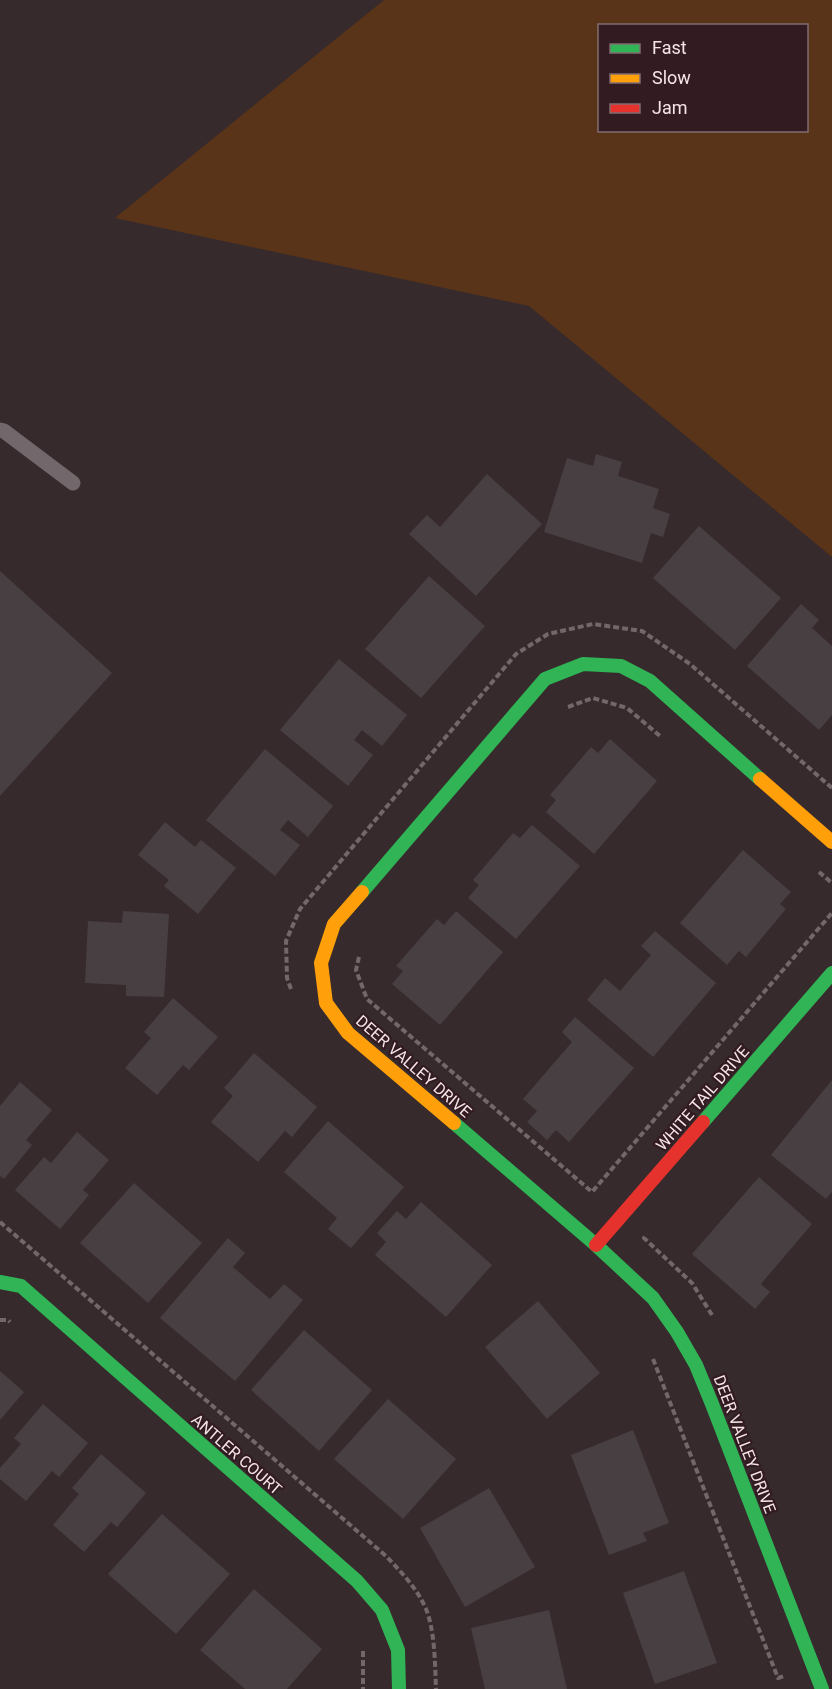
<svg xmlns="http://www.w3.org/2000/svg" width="832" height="1689" font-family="Roboto,sans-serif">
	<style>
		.green { fill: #593418; fill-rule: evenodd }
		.building { fill: #483f43 }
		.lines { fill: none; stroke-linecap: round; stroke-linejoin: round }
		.path { stroke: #726769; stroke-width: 4; stroke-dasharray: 6 3; stroke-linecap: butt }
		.lane { stroke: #72686b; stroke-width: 15 }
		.fast { stroke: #30b455; stroke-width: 14 }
		.slow { stroke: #ff9f0a; stroke-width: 14 }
		.jam { stroke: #e5322d; stroke-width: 14 }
		.labels { text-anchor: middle; stroke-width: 4.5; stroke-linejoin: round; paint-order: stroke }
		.street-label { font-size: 16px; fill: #f5e5e9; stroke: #321b21 }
	</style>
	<rect width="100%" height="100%" fill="#362a2d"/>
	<path class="green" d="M384 0H832V557L529 306 115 218ZM600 26H806V130H600Z"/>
	<g class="building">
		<path d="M596 454 622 462 618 476 659 489 653 508 670 514 663 537 651 533 642 563 544 532 567 458 593 466Z"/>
		<path d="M487 474 542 524 476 596 409 534 427 515 440 527Z"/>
		<path d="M699 526 781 598 735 650 653 578Z"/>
		<path d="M0 571 112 673 0 796Z"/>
		<path d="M429 576 485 626 421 698 365 649Z"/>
		<path d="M801 604 819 620 812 628 832 646V715L819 730 747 666Z"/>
		<path d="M339 659 407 715 382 746 362 730 354 740 373 755 348 786 280 730Z"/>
		<path d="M610 739 657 781 594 854 546 812 556 800 550 795 591 747 598 753Z"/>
		<path d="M265 749 333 806 308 837 288 820 280 830 300 845 275 876 206 820Z"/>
		<path d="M165 822 195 847 201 840 236 868 198 914 164 886 169 880 138 855Z"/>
		<path d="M532 825 580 866 516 939 468 898 479 885 473 880 513 833 520 838Z"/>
		<path d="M743 850 791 892 780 904 786 909 746 957 739 951 727 965 680 923Z"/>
		<path d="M123 911 169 914 164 997 126 996V985L85 983 88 921 122 923Z"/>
		<path d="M456 911 503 952 440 1025 392 984 403 971 396 966 437 919 444 925Z"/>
		<path d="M655 931 716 983 653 1057 587 1000 605 978 620 991 651 955 641 946Z"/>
		<path d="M173 998 218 1037 189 1070 183 1065 157 1095 125 1068 151 1038 144 1032Z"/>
		<path d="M575 1017 634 1068 569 1142 556 1130 547 1140 527 1122 537 1111 523 1099 572 1042 562 1032Z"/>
		<path d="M254 1053 317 1107 292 1137 285 1131 258 1162 211 1122 233 1096 224 1088Z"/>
		<path d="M832 1080V1192L826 1199 771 1155Z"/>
		<path d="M20 1082 52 1110 26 1140 32 1145 4 1179 0 1176V1106Z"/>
		<path d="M328 1121 404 1187 351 1248 328 1229 337 1218 284 1172Z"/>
		<path d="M77 1132 109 1160 83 1190 89 1195 60 1229 15 1190 44 1157 51 1163Z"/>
		<path d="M759 1177 812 1224 761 1284 770 1292 755 1309 692 1254Z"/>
		<path d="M134 1183 202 1243 148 1303 80 1243Z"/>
		<path d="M421 1202 492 1265 446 1317 375 1255 386 1242 377 1233 397 1211 406 1219Z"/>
		<path d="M228 1238 245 1253 233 1267 270 1299 284 1284 303 1300 235 1381 160 1318Z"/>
		<path d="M538 1301 600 1373 547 1419 485 1347Z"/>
		<path d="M304 1330 372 1390 319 1451 251 1390Z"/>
		<path d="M0 1371 24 1392 0 1420Z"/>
		<path d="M388 1399 456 1459 403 1519 334 1459Z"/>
		<path d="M43 1404 88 1443 59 1477 52 1471 26 1501 0 1479V1468L21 1444 14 1438Z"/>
		<path d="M633 1430 669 1523 643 1533 647 1541 609 1555 571 1455Z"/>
		<path d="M101 1454 146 1493 117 1527 111 1522 84 1552 53 1525 79 1494 72 1488Z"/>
		<path d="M489 1488 535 1567 465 1607 420 1528Z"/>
		<path d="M162 1514 230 1574 176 1634 108 1574Z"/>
		<path d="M684 1571 717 1663 655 1684 623 1593Z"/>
		<path d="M254 1589 322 1649 287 1689H245L200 1650Z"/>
		<path d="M549 1610 567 1689H485L471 1628Z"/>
	</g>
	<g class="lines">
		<g class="path">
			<path d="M568 707 593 698 627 708 660 736"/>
			<path d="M819 872 832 883"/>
			<path d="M359 957 356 970 367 999 592 1192 832 913"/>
			<path d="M291 989 287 978 286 941 300 909 516 654 548 634 593 624 642 631 690 664 832 788"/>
			<path d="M0 1222 386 1556C401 1572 417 1588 426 1609 435 1631 435 1665 436 1689"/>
			<path d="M645 1237 644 1238 692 1283 712 1315"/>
			<path d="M0 1320H8L10 1322"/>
			<path d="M653 1359 778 1678 784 1676"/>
			<path d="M363 1651V1689"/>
		</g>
		<path class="lane" d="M0 430 4 431 73 483"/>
		<g class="fast">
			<path d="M362 892 545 679 583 664 621 666 650 681 760 779"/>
			<path d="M703 1122 832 973"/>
			<path d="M454 1123 596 1245 653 1298 677 1332 696 1365 712 1404 822 1689"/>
			<path d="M0 1282 21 1286 357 1581 382 1610 398 1650 399 1689"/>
		</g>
		<g class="slow">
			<path d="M760 779 832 842"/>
			<path d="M362 892 334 924 321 963 326 1003 348 1033 454 1123"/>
		</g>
		<path class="jam" d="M596 1245 703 1122"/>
	</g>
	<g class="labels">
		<g class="street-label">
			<text transform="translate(414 1066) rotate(41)" y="6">DEER VALLEY DRIVE</text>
			<text transform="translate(702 1098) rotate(-49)" y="6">WHITE TAIL DRIVE</text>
			<text transform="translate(745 1444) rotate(69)" y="6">DEER VALLEY DRIVE</text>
			<text transform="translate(237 1454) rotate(41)" y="6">ANTLER COURT</text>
		</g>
	</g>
	<rect x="598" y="24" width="210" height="108" fill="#321b21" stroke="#806c71" stroke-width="1.5"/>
	<rect x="610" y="44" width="30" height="9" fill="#30b455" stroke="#806c71" stroke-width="1.5"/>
	<text x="652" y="54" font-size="18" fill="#f5e5e9">Fast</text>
	<rect x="610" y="74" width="30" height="9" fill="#ff9f0a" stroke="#806c71" stroke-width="1.5"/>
	<text x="652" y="84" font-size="18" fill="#f5e5e9">Slow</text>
	<rect x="610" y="104" width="30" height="9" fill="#e5322d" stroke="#806c71" stroke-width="1.5"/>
	<text x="652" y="114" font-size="18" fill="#f5e5e9">Jam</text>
</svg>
